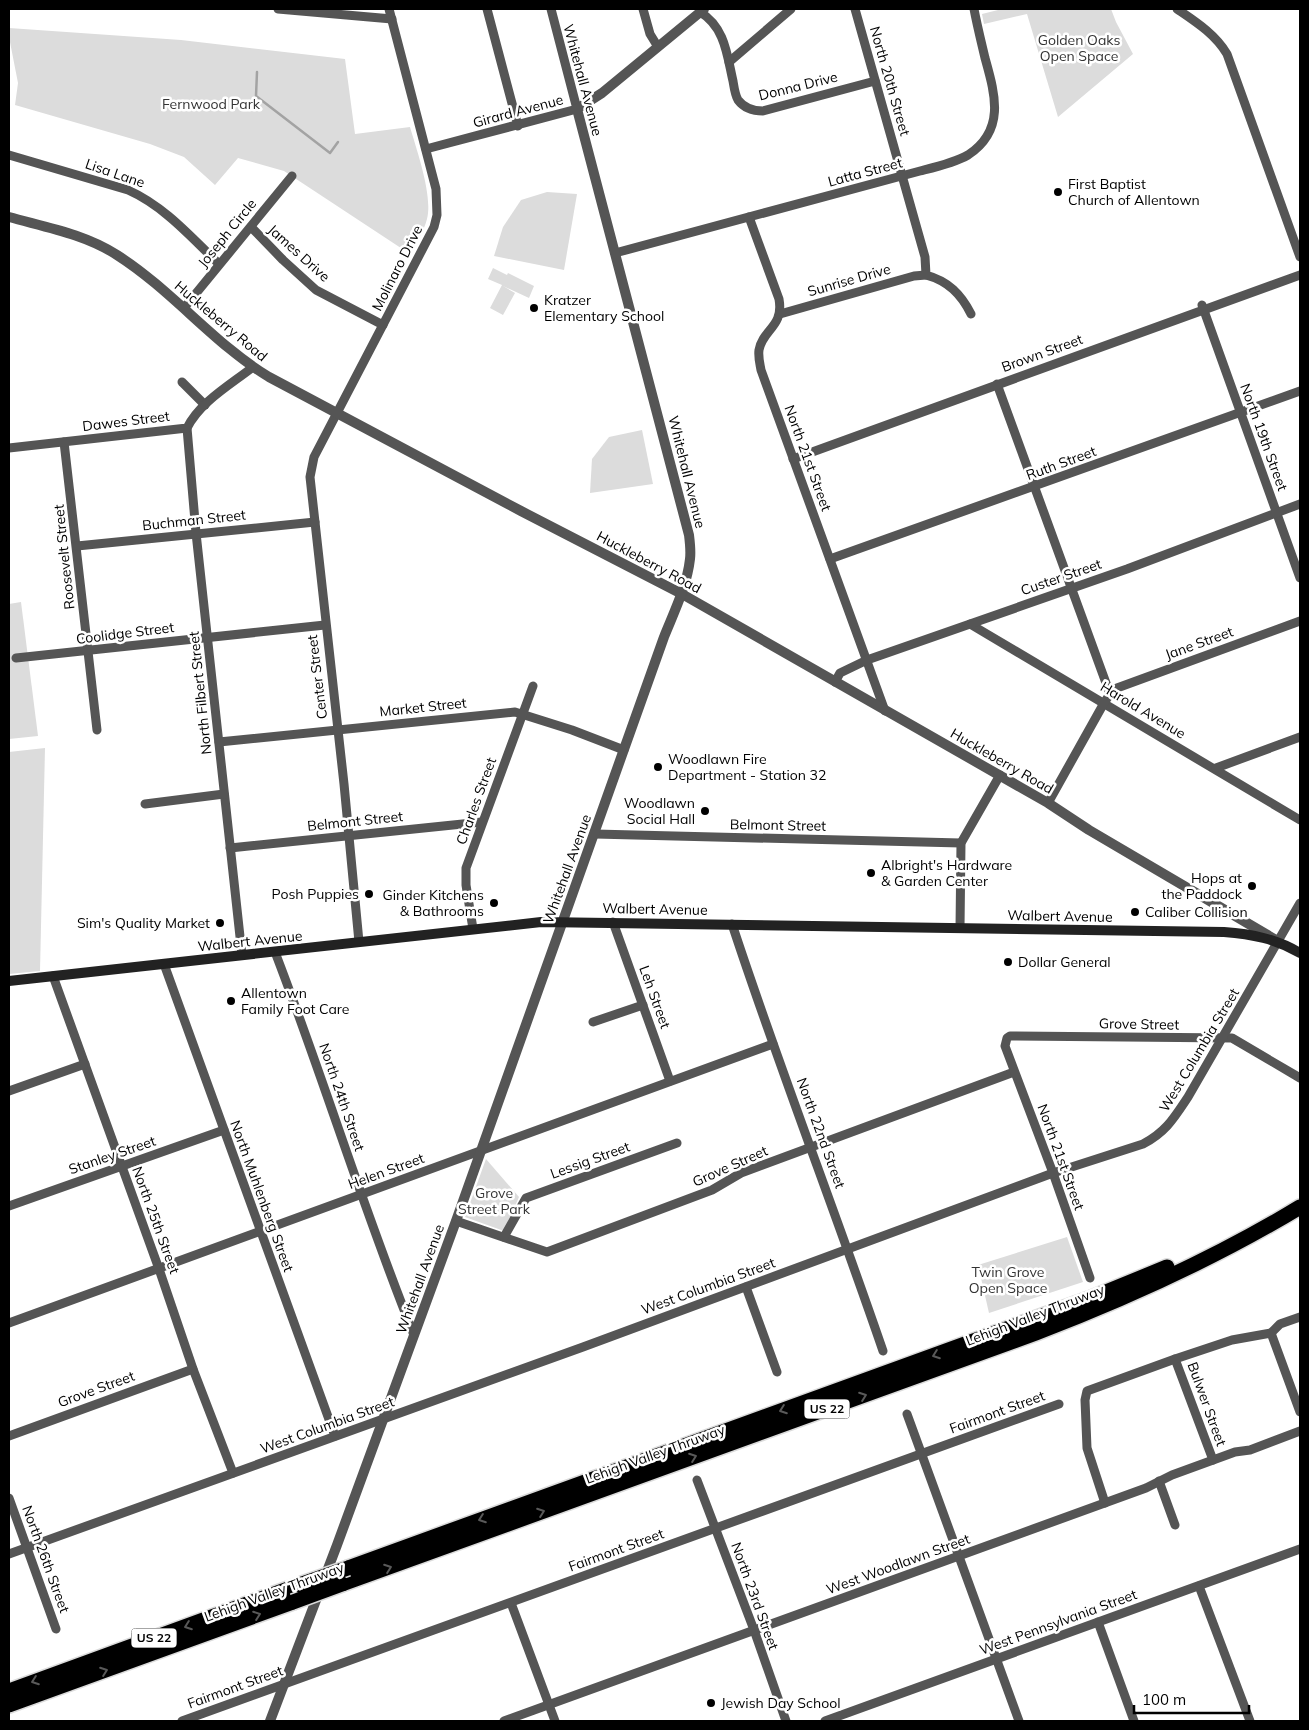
<svg xmlns="http://www.w3.org/2000/svg" width="1309" height="1730" font-family="Mulish,sans-serif">
	<style>
		.green { fill: #dcdcdc }
		.lines { fill: none; stroke-linecap: round; stroke-linejoin: round }
		.stream { stroke: #a3a3a3; stroke-width: 2.5 }
		.motorway-casing { stroke: #dbdbdb; stroke-width: 18 }
		.minor { stroke: #555; stroke-width: 9 }
		.tertiary { stroke: #555; stroke-width: 10 }
		.secondary { stroke: #222; stroke-width: 10 }
		.motorway { stroke: #000; stroke-width: 15 }
		.motorway-bridge-casing { stroke: #dbdbdb; stroke-width: 18; stroke-linecap: butt }
		.motorway-bridge { stroke: #000; stroke-width: 15 }
		.oneway { stroke: #595959 }
		.poi-dot { fill: #000; stroke: #fff; stroke-width: 2 }
		.labels { text-anchor: middle; stroke-width: 5; stroke-linejoin: round; paint-order: stroke }
		.shield { fill: #fff; stroke: #4c4c4c; stroke-width: 1 }
		.shield-label { font-size: 12px; font-weight: bold; fill: #000 }
		.park-label { font-size: 14px; fill: #333; stroke: #fff }
		.street-label { font-size: 14px; fill: #000; stroke: #fff }
		.poi-label { font-size: 14px; fill: #000; stroke: #fff; text-anchor: start }
	</style>
	<rect width="100%" height="100%" fill="#fff"/>
	<g class="green">
		<path d="M1002 9H1111L1116 22 1133 54 1058 117 1027 14 984 24 982 14Z"/>
		<path d="M9 28 181 40 345 59 355 134 410 127C417 151 433 196 427 219 424 231 416 243 410 254L284 171 238 158 215 185 184 157 150 144 15 105 18 83 9 37Z"/>
		<path d="M547 192 577 194 564 270 494 256 503 227 521 200Z"/>
		<path d="M493 268 507 275 508 273 534 286 529 298 503 286 515 293 503 315 490 308 502 285 488 279Z"/>
		<path d="M642 430 653 484 590 493 592 459 609 437Z"/>
		<path d="M21 602 38 736 9 739V604Z"/>
		<path d="M45 748 40 971 9 974V752Z"/>
		<path d="M486 1159 519 1197 504 1231 465 1217Z"/>
		<path d="M1067 1237 1083 1282 989 1313 978 1265Z"/>
	</g>
	<g class="lines">
		<path class="stream" d="M257 72 256 96 330 153 338 142"/>
		<g class="motorway-casing">
			<g id="motorway">
				<path d="M348 1568 1089 1299 1167 1267"/>
				<path d="M342 1584 1036 1333C1127 1298 1216 1258 1300 1207"/>
				<path d="M9 1691 299 1585"/>
				<path d="M9 1705 293 1602"/>
			</g>
		</g>
		<g class="minor">
			<path d="M278 9 392 19"/>
			<path d="M487 9 518 126"/>
			<path d="M643 9 650 34 658 47"/>
			<path d="M855 9 925 257 926 275C948 281 961 294 971 314"/>
			<path d="M1177 9C1196 22 1215 34 1227 54L1300 257"/>
			<path d="M700 12C725 27 727 55 733 81 734 87 735 95 738 100 744 108 753 111 763 111L875 81"/>
			<path d="M729 62 791 9"/>
			<path d="M426 149 577 109 551 9"/>
			<path d="M9 155 128 190C164 206 191 237 219 264"/>
			<path d="M749 217 779 299C784 327 763 329 759 350 758 357 760 364 761 370L885 711"/>
			<path d="M251 227 283 260 316 290 383 325"/>
			<path d="M615 253 920 171C936 167 954 163 968 155 1006 130 995 94 985 58 981 41 977 25 974 9"/>
			<path d="M1202 305 1300 578"/>
			<path d="M184 308 292 176"/>
			<path d="M780 314 914 276 926 275"/>
			<path d="M182 382 205 405"/>
			<path d="M997 384 1110 694"/>
			<path d="M187 428 196 533 242 955"/>
			<path d="M64 442 97 730"/>
			<path d="M9 448 187 428C200 402 230 385 253 367"/>
			<path d="M793 459 1300 275"/>
			<path d="M77 546 315 522"/>
			<path d="M830 559 1300 391"/>
			<path d="M970 624 1300 820"/>
			<path d="M16 658 325 625"/>
			<path d="M835 682 840 673 867 660 1127 569 1300 504"/>
			<path d="M219 742 515 712 572 730 624 750"/>
			<path d="M1216 768 1300 737"/>
			<path d="M1048 803 1104 703 1110 694 1117 688 1300 621"/>
			<path d="M145 804 224 794"/>
			<path d="M595 834 961 843"/>
			<path d="M230 848 482 822"/>
			<path d="M613 922 670 1081"/>
			<path d="M732 924C779 1067 834 1208 883 1351"/>
			<path d="M960 928 961 843 1000 775"/>
			<path d="M473 929 466 885V868L533 686"/>
			<path d="M359 942 344 784 310 477 314 457 434 227 437 215 436 189 389 9"/>
			<path d="M275 952C324 1079 363 1209 414 1335"/>
			<path d="M164 964 335 1436"/>
			<path d="M53 976 159 1269 193 1369 233 1473"/>
			<path d="M593 1022 643 1005"/>
			<path d="M9 1091 85 1064"/>
			<path d="M9 1206 224 1130"/>
			<path d="M456 1221 547 1252 712 1190 741 1173 1014 1072"/>
			<path d="M504 1237 526 1198 677 1143"/>
			<path d="M1090 1278 1053 1173 1005 1046 1007 1038 1010 1036 1232 1038 1300 1078"/>
			<path d="M746 1287 777 1372"/>
			<path d="M9 1323 773 1044"/>
			<path d="M1271 1333 1300 1412"/>
			<path d="M1175 1359 1213 1460"/>
			<path d="M907 1414 1019 1721"/>
			<path d="M9 1436 193 1369"/>
			<path d="M697 1480 754 1630 786 1721"/>
			<path d="M1159 1481 1175 1525"/>
			<path d="M9 1498 56 1629"/>
			<path d="M1105 1503 1087 1448 1085 1400 1087 1391 1175 1359 1232 1340 1271 1333 1280 1324 1300 1317"/>
			<path d="M9 1554 583 1347 1053 1173 1143 1144C1166 1132 1174 1118 1188 1097L1300 903"/>
			<path d="M1199 1586 1250 1721"/>
			<path d="M511 1603 555 1721"/>
			<path d="M1098 1622 1134 1721"/>
			<path d="M182 1721 1059 1404"/>
			<path d="M504 1721 1146 1488 1172 1475 1235 1452 1250 1450 1300 1431"/>
			<path d="M825 1721 1300 1549"/>
		</g>
		<g class="tertiary">
			<path d="M9 217C45 227 85 234 117 255 172 290 214 344 269 377L521 511 682 594 1048 803 1089 830 1276 940"/>
			<path d="M270 1721 337 1545 456 1221 664 637C674 612 687 586 690 559 691 551 690 543 689 535L577 109 602 93 704 9"/>
		</g>
		<path class="secondary" d="M9 981 541 922 1224 932C1252 934 1276 939 1300 953"/>
		<use href="#motorway" class="motorway"/>
		<g class="motorway-bridge-casing">
			<g id="motorway-bridge">
				<path d="M299 1585 348 1568"/>
				<path d="M293 1602 342 1584"/>
			</g>
		</g>
		<use href="#motorway-bridge" class="motorway-bridge"/>
	</g>
	<defs><path id="oneway-chevron" d="M-2-3.5L2.5 0L-2 3.5" fill="none" stroke-width="1.6" stroke-linecap="round" stroke-linejoin="round" transform="scale(1.25)"/></defs>
	<g class="oneway">
		<use href="#oneway-chevron" transform="translate(936 1355) rotate(160)"/>
		<use href="#oneway-chevron" transform="translate(863 1396) rotate(-20)"/>
		<use href="#oneway-chevron" transform="translate(783 1410) rotate(160)"/>
		<use href="#oneway-chevron" transform="translate(693 1457) rotate(-20)"/>
		<use href="#oneway-chevron" transform="translate(541 1512) rotate(-20)"/>
		<use href="#oneway-chevron" transform="translate(482 1519) rotate(160)"/>
		<use href="#oneway-chevron" transform="translate(388 1568) rotate(-20)"/>
		<use href="#oneway-chevron" transform="translate(257 1615) rotate(-20)"/>
		<use href="#oneway-chevron" transform="translate(188 1626) rotate(160)"/>
		<use href="#oneway-chevron" transform="translate(104 1671) rotate(-20)"/>
		<use href="#oneway-chevron" transform="translate(35 1681) rotate(160)"/>
	</g>
	<g class="poi-dot">
		<circle cx="1058" cy="192" r="5"/>
		<circle cx="534" cy="308" r="5"/>
		<circle cx="658" cy="767" r="5"/>
		<circle cx="705" cy="811" r="5"/>
		<circle cx="871" cy="873" r="5"/>
		<circle cx="1252" cy="886" r="5"/>
		<circle cx="369" cy="894" r="5"/>
		<circle cx="494" cy="903" r="5"/>
		<circle cx="1135" cy="912" r="5"/>
		<circle cx="220" cy="923" r="5"/>
		<circle cx="1008" cy="962" r="5"/>
		<circle cx="231" cy="1001" r="5"/>
		<circle cx="711" cy="1703" r="5"/>
	</g>
	<g class="labels">
		<g class="shield">
			<rect x="804.5" y="1399.5" width="45" height="19" rx="4"/>
			<rect x="131.5" y="1628.5" width="45" height="19" rx="4"/>
		</g>
		<g class="shield-label">
			<text x="827" y="1413">US 22</text>
			<text x="154" y="1642">US 22</text>
		</g>
		<g class="park-label">
			<text x="1079" y="45">Golden Oaks<tspan x="1079" dy="16">Open Space</tspan></text>
			<text x="211" y="109">Fernwood Park</text>
			<text x="494" y="1198">Grove<tspan x="494" dy="16">Street Park</tspan></text>
			<text x="1008" y="1277">Twin Grove<tspan x="1008" dy="16">Open Space</tspan></text>
		</g>
		<g class="street-label">
			<text transform="translate(583 80) rotate(75)" y="5">Whitehall Avenue</text>
			<text transform="translate(890 81) rotate(74)" y="5">North 20th Street</text>
			<text transform="translate(798 86) rotate(-14)" y="5">Donna Drive</text>
			<text transform="translate(518 111) rotate(-15)" y="5">Girard Avenue</text>
			<text transform="translate(865 172) rotate(-15)" y="5">Latta Street</text>
			<text transform="translate(115 173) rotate(19)" y="5">Lisa Lane</text>
			<text transform="translate(227 233) rotate(-51)" y="5">Joseph Circle</text>
			<text transform="translate(299 253) rotate(42)" y="5">James Drive</text>
			<text transform="translate(397 268) rotate(-63)" y="5">Molinaro Drive</text>
			<text transform="translate(849 280) rotate(-16)" y="5">Sunrise Drive</text>
			<text transform="translate(221 321) rotate(40)" y="5">Huckleberry Road</text>
			<text transform="translate(1042 353) rotate(-20)" y="5">Brown Street</text>
			<text transform="translate(126 421) rotate(-7)" y="5">Dawes Street</text>
			<text transform="translate(1264 437) rotate(70)" y="5">North 19th Street</text>
			<text transform="translate(808 458) rotate(70)" y="5">North 21st Street</text>
			<text transform="translate(1061 463) rotate(-20)" y="5">Ruth Street</text>
			<text transform="translate(687 472) rotate(76)" y="5">Whitehall Avenue</text>
			<text transform="translate(194 520) rotate(-6)" y="5">Buchman Street</text>
			<text transform="translate(64 557) rotate(-96)" y="5">Roosevelt Street</text>
			<text transform="translate(649 562) rotate(28)" y="5">Huckleberry Road</text>
			<text transform="translate(1061 577) rotate(-19)" y="5">Custer Street</text>
			<text transform="translate(125 633) rotate(-7)" y="5">Coolidge Street</text>
			<text transform="translate(1199 643) rotate(-20)" y="5">Jane Street</text>
			<text transform="translate(317 677) rotate(-97)" y="5">Center Street</text>
			<text transform="translate(200 693) rotate(-96)" y="5">North Filbert Street</text>
			<text transform="translate(423 707) rotate(-6)" y="5">Market Street</text>
			<text transform="translate(1143 710) rotate(31)" y="5">Harold Avenue</text>
			<text transform="translate(1002 761) rotate(30)" y="5">Huckleberry Road</text>
			<text transform="translate(476 801) rotate(-70)" y="5">Charles Street</text>
			<text transform="translate(355 821) rotate(-6)" y="5">Belmont Street</text>
			<text transform="translate(778 825) rotate(1)" y="5">Belmont Street</text>
			<text transform="translate(567 869) rotate(-70)" y="5">Whitehall Avenue</text>
			<text transform="translate(655 909) rotate(1)" y="5">Walbert Avenue</text>
			<text transform="translate(1060 916) rotate(1)" y="5">Walbert Avenue</text>
			<text transform="translate(250 941) rotate(-6)" y="5">Walbert Avenue</text>
			<text transform="translate(655 997) rotate(70)" y="5">Leh Street</text>
			<text transform="translate(1139 1024) rotate(1)" y="5">Grove Street</text>
			<text transform="translate(1199 1050) rotate(-59)" y="5">West Columbia Street</text>
			<text transform="translate(342 1097) rotate(71)" y="5">North 24th Street</text>
			<text transform="translate(821 1133) rotate(70)" y="5">North 22nd Street</text>
			<text transform="translate(112 1155) rotate(-19)" y="5">Stanley Street</text>
			<text transform="translate(1061 1157) rotate(70)" y="5">North 21st Street</text>
			<text transform="translate(590 1160) rotate(-20)" y="5">Lessig Street</text>
			<text transform="translate(730 1166) rotate(-24)" y="5">Grove Street</text>
			<text transform="translate(386 1171) rotate(-20)" y="5">Helen Street</text>
			<text transform="translate(262 1196) rotate(70)" y="5">North Muhlenberg Street</text>
			<text transform="translate(156 1220) rotate(70)" y="5">North 25th Street</text>
			<text transform="translate(420 1279) rotate(-70)" y="5">Whitehall Avenue</text>
			<text transform="translate(708 1286) rotate(-20)" y="5">West Columbia Street</text>
			<text transform="translate(1035 1315) rotate(-21)" y="5">Lehigh Valley Thruway</text>
			<text transform="translate(96 1389) rotate(-20)" y="5">Grove Street</text>
			<text transform="translate(1207 1404) rotate(70)" y="5">Bulwer Street</text>
			<text transform="translate(997 1412) rotate(-20)" y="5">Fairmont Street</text>
			<text transform="translate(327 1425) rotate(-20)" y="5">West Columbia Street</text>
			<text transform="translate(655 1454) rotate(-20)" y="5">Lehigh Valley Thruway</text>
			<text transform="translate(616 1550) rotate(-20)" y="5">Fairmont Street</text>
			<text transform="translate(46 1559) rotate(70)" y="5">North 26th Street</text>
			<text transform="translate(898 1564) rotate(-20)" y="5">West Woodlawn Street</text>
			<text transform="translate(274 1592) rotate(-20)" y="5">Lehigh Valley Thruway</text>
			<text transform="translate(755 1596) rotate(70)" y="5">North 23rd Street</text>
			<text transform="translate(1058 1622) rotate(-20)" y="5">West Pennsylvania Street</text>
			<text transform="translate(235 1687) rotate(-20)" y="5">Fairmont Street</text>
		</g>
		<g class="poi-label">
			<text x="1068" y="189">First Baptist<tspan x="1068" dy="16">Church of Allentown</tspan></text>
			<text x="544" y="305">Kratzer<tspan x="544" dy="16">Elementary School</tspan></text>
			<text x="668" y="764">Woodlawn Fire<tspan x="668" dy="16">Department - Station 32</tspan></text>
			<text x="695" y="808" text-anchor="end">Woodlawn<tspan x="695" dy="16">Social Hall</tspan></text>
			<text x="881" y="870">Albright's Hardware<tspan x="881" dy="16">&amp; Garden Center</tspan></text>
			<text x="1242" y="883" text-anchor="end">Hops at<tspan x="1242" dy="16">the Paddock</tspan></text>
			<text x="359" y="899" text-anchor="end">Posh Puppies</text>
			<text x="484" y="900" text-anchor="end">Ginder Kitchens<tspan x="484" dy="16">&amp; Bathrooms</tspan></text>
			<text x="1145" y="917">Caliber Collision</text>
			<text x="210" y="928" text-anchor="end">Sim's Quality Market</text>
			<text x="1018" y="967">Dollar General</text>
			<text x="241" y="998">Allentown<tspan x="241" dy="16">Family Foot Care</tspan></text>
			<text x="721" y="1708">Jewish Day School</text>
		</g>
	</g>
	<rect width="1309" height="1730" fill="none" stroke="#000000" stroke-width="20"/>
	<path d="M1134 1705v8h115v-8" fill="none" stroke="#000000" stroke-width="2.5"/>
	<text x="1142" y="1705" font-size="15" fill="#000000" stroke="#ffffff" stroke-width="4" paint-order="stroke">100 m</text>
</svg>
